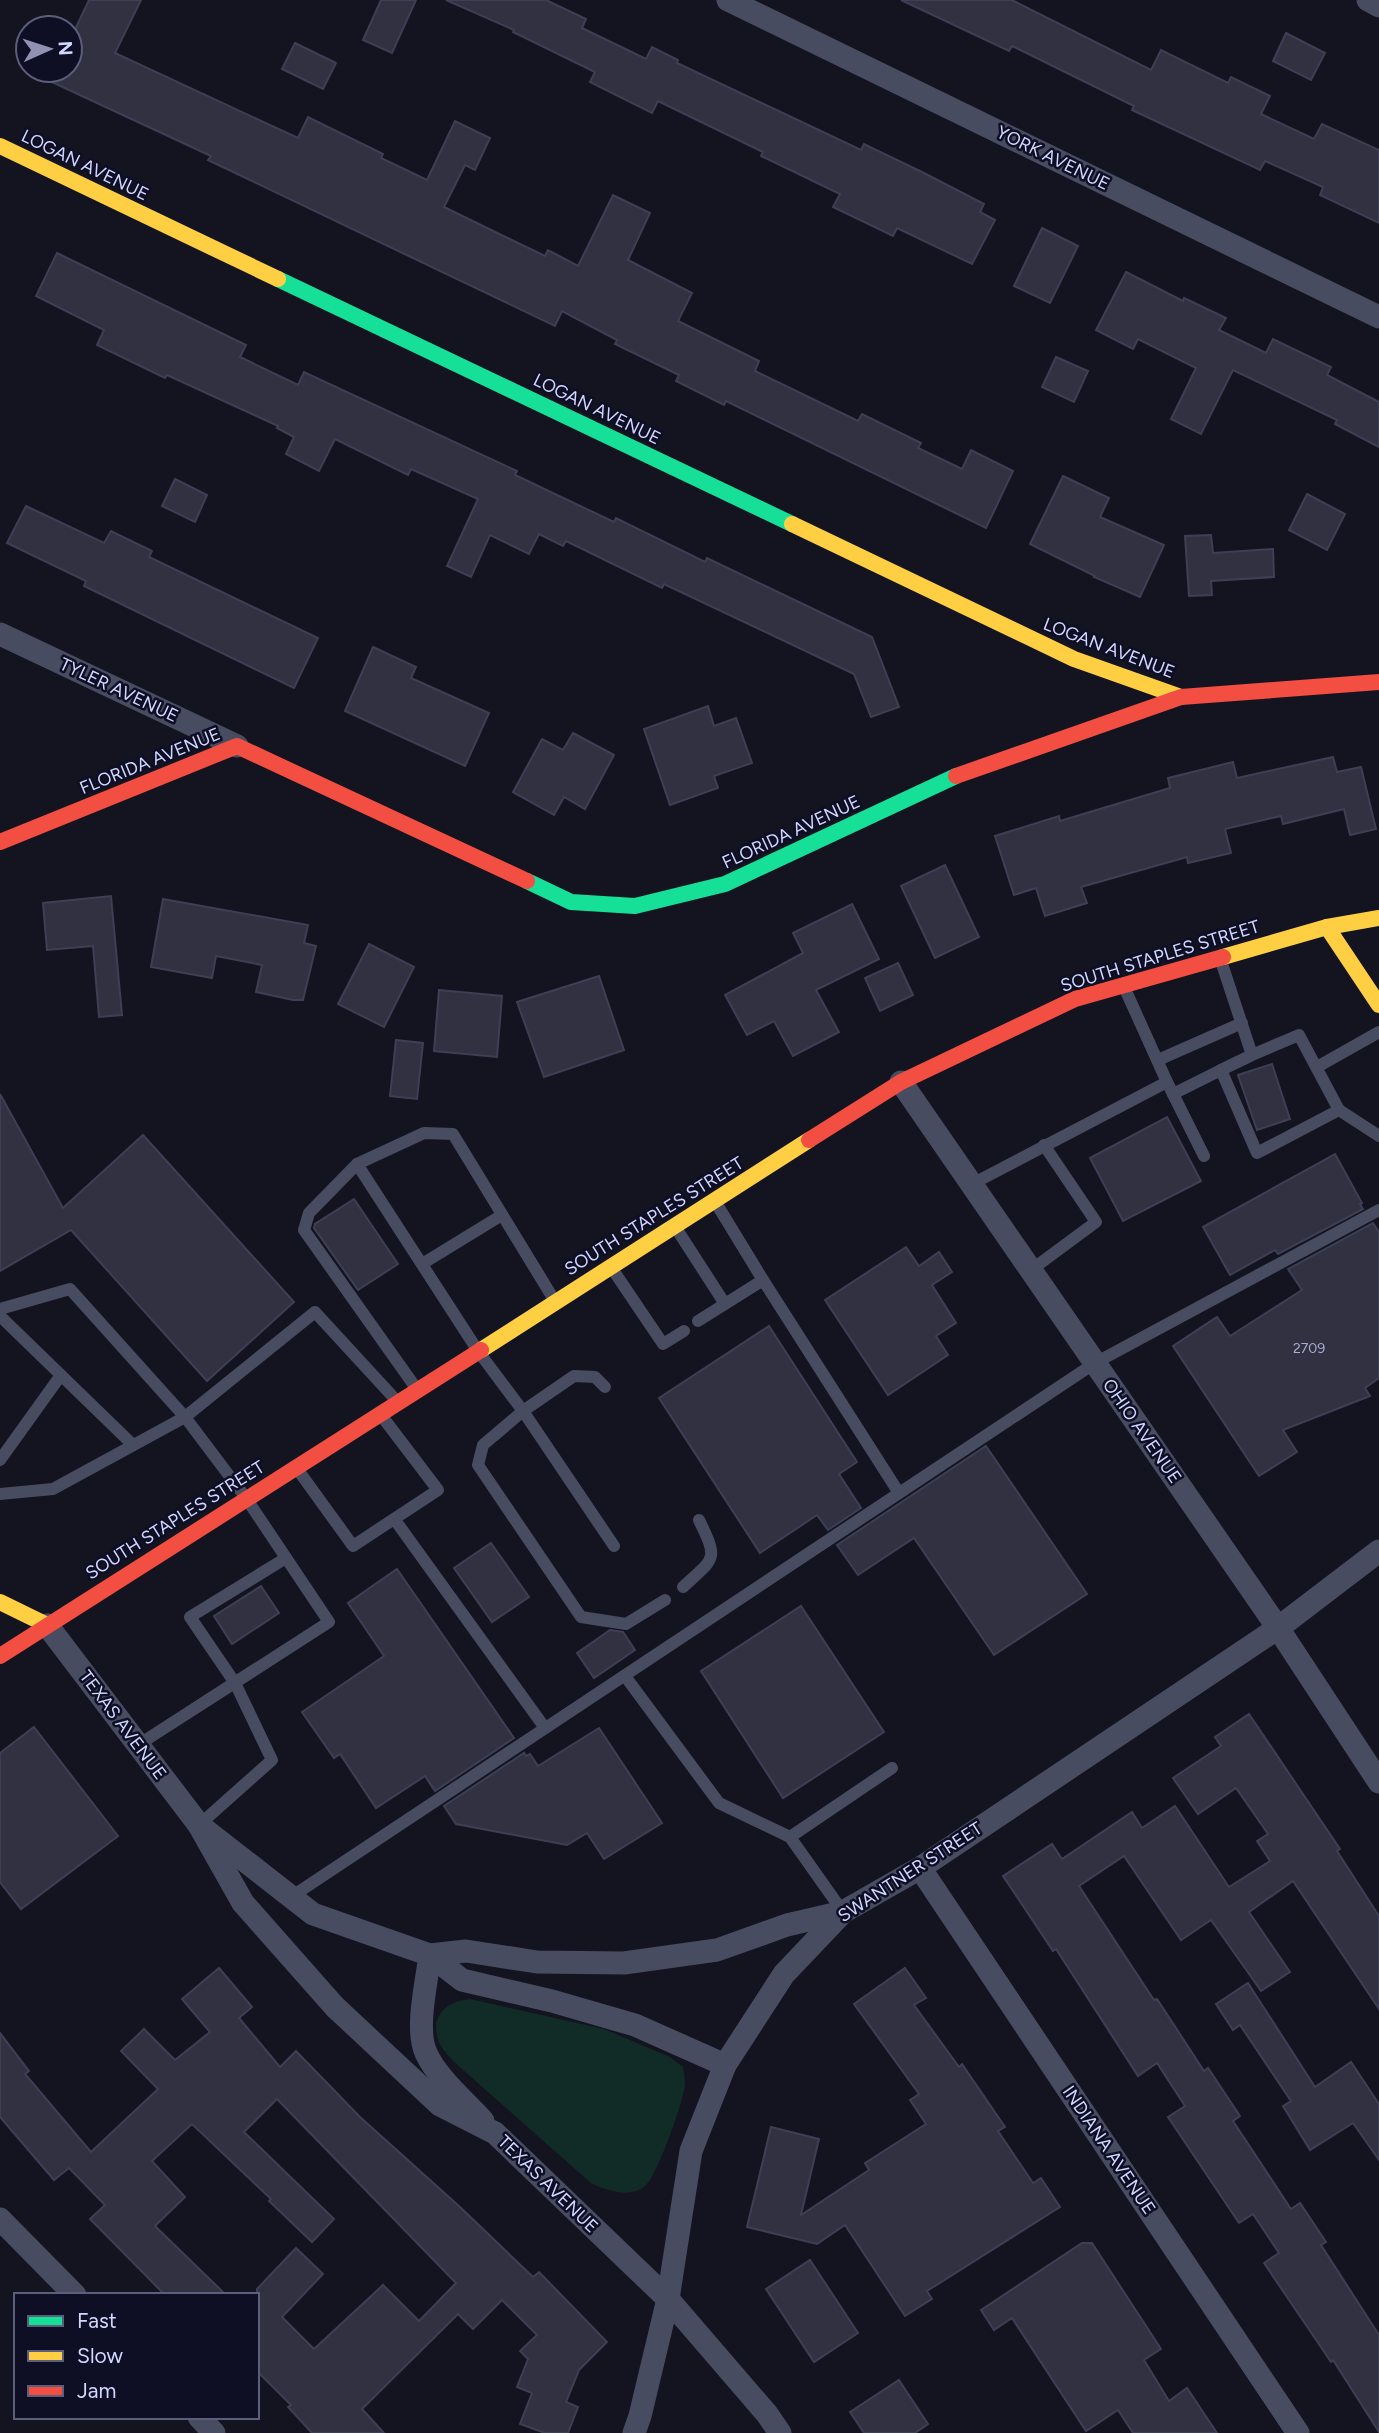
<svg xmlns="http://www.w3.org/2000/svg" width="1379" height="2433" font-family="Figtree,sans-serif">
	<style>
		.green { fill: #112b26 }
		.building { fill: #313142; stroke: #3e3f54; stroke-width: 2 }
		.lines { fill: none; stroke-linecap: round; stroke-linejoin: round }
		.lane { stroke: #484c61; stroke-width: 12 }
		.street { stroke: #484c61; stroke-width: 23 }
		.fast { stroke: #16e098; stroke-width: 16 }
		.slow { stroke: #ffcf43; stroke-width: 16 }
		.jam { stroke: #f24e42; stroke-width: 16 }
		.labels { text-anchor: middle; stroke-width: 5; stroke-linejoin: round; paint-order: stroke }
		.number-label { font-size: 14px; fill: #aaaed0 }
		.street-label { font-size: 18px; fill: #d2d7ff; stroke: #0e0f25 }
	</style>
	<rect width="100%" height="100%" fill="#131420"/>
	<path class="green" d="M470 1999 604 2029 670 2057 683 2067C684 2072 685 2079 685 2084 684 2100 657 2177 645 2186 629 2199 608 2190 592 2184L453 2061C448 2055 442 2049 439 2042 429 2017 446 2001 470 1999Z"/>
	<g class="building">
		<path d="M89 0H141L115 53 298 138 308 117 383 154 381 158 427 180 455 121 490 138 475 170 465 165 444 207 545 256 548 250 578 266 613 195 650 213 628 260 692 293 678 321 759 361 755 371 858 421 862 414 921 443 918 448 962 469 971 450 1013 471 986 528 726 401 724 405 676 381 679 375 615 344 617 340 562 311 555 326 208 160 211 156 26 70H70V40Z"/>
		<path d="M381 0H416L392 53 363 40Z"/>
		<path d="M446 0H546L586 19 582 28 646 59 652 47 678 60 677 63 861 150 864 144 924 173 984 204 980 212 995 220 972 264 897 228 893 236 833 207 840 194 761 156 763 152 658 101 652 113 590 82 595 72 513 32 514 30Z"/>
		<path d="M901 0H1012L1151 70 1161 50 1228 83 1231 77 1270 96 1261 114 1314 139 1322 124 1379 150V223L1320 195 1323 187 1265 161 1260 170 1132 110 1134 106 1012 46 1009 51Z"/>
		<path d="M1286 33 1325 53 1311 80 1273 61Z"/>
		<path d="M295 43 336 63 323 89 282 69Z"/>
		<path d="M1042 228 1078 246 1050 303 1014 286Z"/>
		<path d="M57 253 246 345 240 357 298 385 304 372 517 471 515 475 614 522 616 518 705 562 707 558 872 637 899 707 871 717 854 674 664 584 662 588 566 541 563 546 539 534 529 554 490 535 471 577 447 566 478 499 411 469 408 475 335 439 319 471 286 454 294 437 277 428 278 426 167 375 165 378 97 345 104 330 36 296Z"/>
		<path d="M1126 272 1183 301 1184 298 1226 318 1219 330 1266 353 1273 339 1331 367 1327 375 1379 402V447L1335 424 1337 420 1233 370 1201 434 1171 419 1196 368 1138 339 1133 349 1096 330Z"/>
		<path d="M1056 357 1088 371 1074 402 1042 387Z"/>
		<path d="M1063 476 1109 498 1100 517 1164 545 1140 597 1094 577 1095 576 1030 544Z"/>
		<path d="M175 479 207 495 195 522 162 506Z"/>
		<path d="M1307 494 1345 514 1327 550 1289 530Z"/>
		<path d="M26 506 104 543 111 531 152 551 149 557 318 638 294 688 84 586 86 581 7 543Z"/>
		<path d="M1211 535 1213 553 1273 549 1274 577 1211 581 1212 595 1189 596 1185 536Z"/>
		<path d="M373 647 416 667 411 678 489 713 465 766 345 711Z"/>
		<path d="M708 706 714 726 736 718 752 763 714 776 718 788 670 805 644 729Z"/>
		<path d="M573 733 614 755 585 809 564 797 554 815 513 792 542 739 563 750Z"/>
		<path d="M1333 757 1337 772 1361 767 1376 829 1350 835 1344 809 1283 824 1281 816 1225 829 1231 853 1188 863 1187 857 1081 887 1087 903 1045 916 1036 888 1014 895 995 836 1059 816 1060 821 1170 788 1168 778 1233 762 1237 778Z"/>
		<path d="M945 865 979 937 935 958 901 886Z"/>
		<path d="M111 896 122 1015 99 1017 93 946 47 950 43 903Z"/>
		<path d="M163 899 308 925 304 943 316 946 303 1000H293L256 992 262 965 216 956 212 978 151 967Z"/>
		<path d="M852 904 879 959 816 990 839 1032 793 1056 774 1021 747 1035 725 995 803 953 793 933Z"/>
		<path d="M369 944 414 967 384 1027 338 1004Z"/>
		<path d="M898 963 913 995 880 1011 865 978Z"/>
		<path d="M599 976 624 1050 544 1077 517 1002Z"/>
		<path d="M439 990 502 996 497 1057 434 1051Z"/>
		<path d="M396 1040 423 1043 417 1099 390 1096Z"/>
		<path d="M1272 1064 1290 1119 1257 1130 1238 1075Z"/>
		<path d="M0 1094 63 1208 143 1135 294 1302 207 1381 71 1230 0 1271Z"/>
		<path d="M1167 1117 1201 1181 1123 1221 1090 1158Z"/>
		<path d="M1335 1154 1362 1203 1360 1204 1363 1209 1278 1254 1275 1250 1230 1275 1203 1227Z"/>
		<path d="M354 1199 398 1264 358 1290 314 1228 315 1224Z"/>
		<path d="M1373 1223 1379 1232V1378L1365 1388 1370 1396 1283 1430 1297 1452 1259 1476 1173 1346 1217 1317 1230 1336 1302 1290 1288 1269Z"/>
		<path d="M906 1247 919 1266 939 1252 952 1272 932 1285 956 1323 936 1336 948 1355 888 1395 825 1300Z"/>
		<path d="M769 1326 857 1462 839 1474 861 1508 828 1530 817 1515 760 1553 659 1398Z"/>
		<path d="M986 1446 1087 1594 994 1655 914 1538 858 1575 837 1545Z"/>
		<path d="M491 1543 529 1597 492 1622 454 1568Z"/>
		<path d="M397 1569 514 1738 435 1791 425 1776 376 1808 340 1754 334 1758 302 1712 384 1656 348 1603Z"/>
		<path d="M261 1586 279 1613 232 1644 214 1616Z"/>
		<path d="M801 1606 884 1732 783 1798 701 1671Z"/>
		<path d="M610 1630 623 1632 635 1650 594 1678 577 1653Z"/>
		<path d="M1249 1714 1340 1849 1337 1851 1379 1916V2009L1293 1881 1249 1912 1290 1972 1261 1991 1211 1920 1181 1940 1124 1856 1079 1886 1154 2000 1157 1999 1204 2071 1208 2068 1240 2116 1233 2121 1291 2209 1300 2203 1326 2242 1321 2245 1379 2335V2432L1333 2360 1331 2362 1264 2263 1279 2253 1253 2214 1239 2223 1168 2117 1185 2106 1157 2063 1138 2076 1056 1949 1053 1951 1003 1876 1052 1844 1062 1859 1132 1812 1142 1828 1175 1806 1229 1887 1270 1861 1257 1841 1268 1834 1236 1788 1198 1814 1173 1778 1221 1746 1215 1737Z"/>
		<path d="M34 1727 118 1836 21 1909 0 1882V1753Z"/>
		<path d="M599 1728 662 1823 604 1859 587 1833 567 1845 456 1824 444 1806 524 1753 526 1756 530 1754 538 1766Z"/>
		<path d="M219 1968 252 2007 239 2018 280 2067 296 2051 360 2117 460 2207 533 2277 539 2272 607 2342 579 2370 566 2402 578 2407 568 2433H545L520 2424 532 2393 517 2387 528 2359 520 2351 537 2335 502 2300 473 2329 458 2314 362 2409 384 2433H312L288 2407 291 2405 257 2371V2289L296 2248 323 2274 282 2317 314 2349 383 2285 419 2321 456 2283 277 2099 244 2132 334 2219 312 2242 269 2201 271 2199 192 2124 152 2161 185 2197 155 2226 226 2295H165L90 2219 105 2205 69 2168 54 2180 0 2117V2033L29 2071 25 2074 91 2152 158 2089 121 2051 144 2029 175 2060 210 2032 182 1999Z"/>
		<path d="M905 1968 926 1998 914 2005 959 2067 962 2064 1005 2127 998 2131 1033 2183 1041 2178 1060 2207 927 2291 932 2299 905 2316 845 2225 817 2244 747 2227 771 2127 819 2139 801 2215 869 2170 865 2163 926 2124 910 2100 919 2094 854 2004Z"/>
		<path d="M1248 1983 1315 2087 1351 2062 1379 2104V2160L1353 2123 1310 2150 1283 2106 1291 2101 1240 2025 1233 2030 1216 2004Z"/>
		<path d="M1082 2243H1092L1161 2349 1144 2360 1169 2401 1187 2388 1217 2433H1133L1118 2410 1086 2431 1012 2318 994 2330 981 2310Z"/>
		<path d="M810 2260 858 2333 814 2362 766 2289Z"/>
		<path d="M899 2380 928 2424 915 2433H864L850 2412Z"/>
	</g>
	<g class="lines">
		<g class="lane">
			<path d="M1221 961 1252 1055 1299 1035 1339 1110 1257 1153 1221 1070 1252 1055"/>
			<path d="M1158 1060 1242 1023"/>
			<path d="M1317 1067 1379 1032"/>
			<path d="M1167 1082 1204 1156"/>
			<path d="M1173 1094 1221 1070"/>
			<path d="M1339 1110 1379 1136"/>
			<path d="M357 1164 309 1213 304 1230 416 1388"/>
			<path d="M972 1184 1167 1082 1125 989"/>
			<path d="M716 1203 763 1280"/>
			<path d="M676 1228 725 1304"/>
			<path d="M422 1264 502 1215"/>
			<path d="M613 1270 663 1344 684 1331"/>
			<path d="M1031 1270 1096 1222 1044 1145"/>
			<path d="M553 1298 453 1134 424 1133 357 1164 478 1351 523 1411 614 1546"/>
			<path d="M0 1309 70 1289 185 1417 53 1489 0 1494"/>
			<path d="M0 1316 133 1445"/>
			<path d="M698 1321 763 1280 899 1493"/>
			<path d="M605 1387 595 1377 574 1376 523 1411 483 1445 478 1465 581 1617 626 1624 665 1600"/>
			<path d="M0 1460 61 1375"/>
			<path d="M298 1470 353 1546 438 1490 381 1415"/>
			<path d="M395 1520 545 1728"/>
			<path d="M683 1587C715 1557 719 1561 699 1520"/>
			<path d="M625 1676 719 1803 790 1837"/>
			<path d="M138 1745 329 1622 246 1498 185 1417 315 1312 395 1399"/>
			<path d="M199 1825 272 1760 235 1683 190 1617 286 1558"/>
			<path d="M291 1897 1095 1363 1379 1210"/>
			<path d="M843 1912 790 1837 892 1768"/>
		</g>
		<g class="street">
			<path d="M728 0 1379 317"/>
			<path d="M1368 0 1379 6"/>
			<path d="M0 634 237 746"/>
			<path d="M901 1082 1278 1628 1379 1782"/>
			<path d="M47 1625 199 1825 313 1914 430 1955 462 1980 552 2001 635 2025 725 2065"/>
			<path d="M199 1825 243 1903 335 2007 440 2105 495 2133 668 2299 767 2414 780 2433"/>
			<path d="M920 1868 1298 2433"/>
			<path d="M430 1955 466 1951 537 1962 624 1963 717 1950 787 1925 843 1912"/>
			<path d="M430 1955C427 1981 415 2029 426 2053 438 2079 464 2100 483 2121"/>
			<path d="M0 2219 75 2295"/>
			<path d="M199 2417 214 2433"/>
			<path d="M634 2433 640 2416 668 2299 691 2151 725 2065 784 1974 843 1912 920 1868 1278 1628 1379 1551"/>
		</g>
		<g class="fast">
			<path d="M278 279 792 524"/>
			<path d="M527 881 571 902 635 906 725 884 956 776"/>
		</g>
		<g class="slow">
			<path d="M0 146 278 279"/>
			<path d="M792 524 1074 659 1181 697"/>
			<path d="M1327 927 1379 1005"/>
			<path d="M1223 957 1327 927 1379 918"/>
			<path d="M481 1350 809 1140"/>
			<path d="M0 1602 47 1625"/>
		</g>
		<g class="jam">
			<path d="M956 776 1181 697 1379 682"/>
			<path d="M0 842 237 746 527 881"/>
			<path d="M809 1140 901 1082 1075 999 1223 957"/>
			<path d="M0 1656 481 1350"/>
		</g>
	</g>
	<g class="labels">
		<g class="number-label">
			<text x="1309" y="1353">2709</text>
		</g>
		<g class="street-label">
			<text transform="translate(1053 158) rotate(26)" y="6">YORK AVENUE</text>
			<text transform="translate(85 165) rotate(26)" y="6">LOGAN AVENUE</text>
			<text transform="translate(597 409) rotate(26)" y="6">LOGAN AVENUE</text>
			<text transform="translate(1109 648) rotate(21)" y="6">LOGAN AVENUE</text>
			<text transform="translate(119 690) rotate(25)" y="6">TYLER AVENUE</text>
			<text transform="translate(150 761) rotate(-22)" y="6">FLORIDA AVENUE</text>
			<text transform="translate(791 832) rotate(-25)" y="6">FLORIDA AVENUE</text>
			<text transform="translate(1160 956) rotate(-17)" y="6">SOUTH STAPLES STREET</text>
			<text transform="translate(654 1216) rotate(-32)" y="6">SOUTH STAPLES STREET</text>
			<text transform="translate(1142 1431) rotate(55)" y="6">OHIO AVENUE</text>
			<text transform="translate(175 1520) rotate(-32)" y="6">SOUTH STAPLES STREET</text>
			<text transform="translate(123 1725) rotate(53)" y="6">TEXAS AVENUE</text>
			<text transform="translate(910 1872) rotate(-33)" y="6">SWANTNER STREET</text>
			<text transform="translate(1109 2150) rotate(56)" y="6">INDIANA AVENUE</text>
			<text transform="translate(548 2184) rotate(44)" y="6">TEXAS AVENUE</text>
		</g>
	</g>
	<rect x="14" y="2293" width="245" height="126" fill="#0e0f25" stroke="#5c5f7c" stroke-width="2"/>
	<rect x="28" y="2316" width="35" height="10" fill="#16e098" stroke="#5c5f7c" stroke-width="2"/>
	<text x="77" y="2328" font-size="21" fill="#d2d7ff">Fast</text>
	<rect x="28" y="2351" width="35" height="10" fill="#ffcf43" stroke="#5c5f7c" stroke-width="2"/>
	<text x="77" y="2363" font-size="21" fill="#d2d7ff">Slow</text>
	<rect x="28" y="2386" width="35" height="10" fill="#f24e42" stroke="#5c5f7c" stroke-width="2"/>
	<text x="77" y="2398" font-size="21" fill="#d2d7ff">Jam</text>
	<g transform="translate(49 49) rotate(87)"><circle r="33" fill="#0e0f25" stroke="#5c5f7c" stroke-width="2"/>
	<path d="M0-5L12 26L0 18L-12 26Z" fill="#8f93b1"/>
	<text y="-10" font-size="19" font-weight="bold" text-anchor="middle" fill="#d2d7ff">N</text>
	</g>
</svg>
